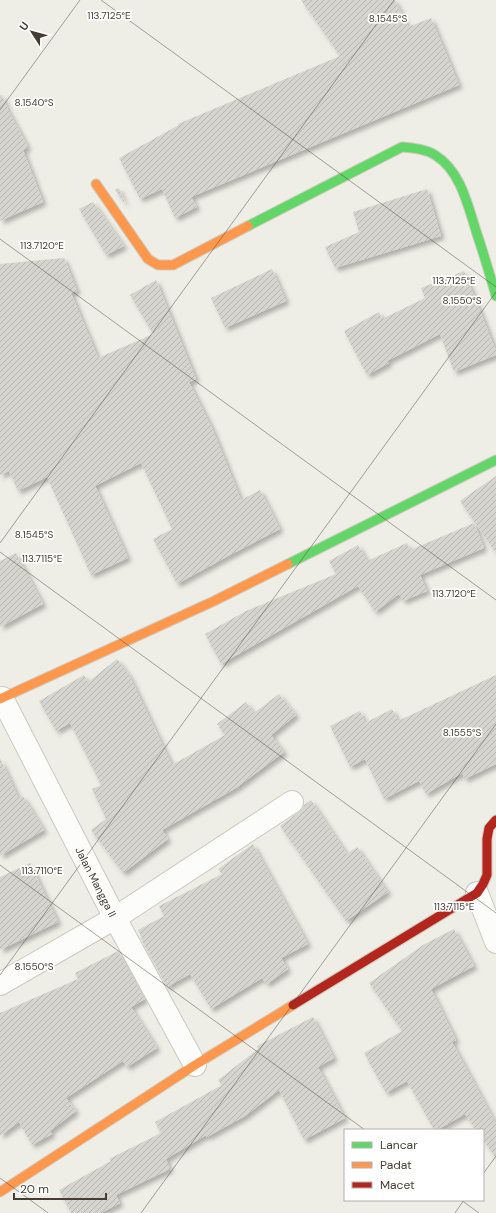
<svg xmlns="http://www.w3.org/2000/svg" width="496" height="1213" font-family="'DM Sans',sans-serif">
	<style>
		.building { fill: url(#building-hatch); filter: url(#shadow) }
		.lines { fill: none; stroke-linecap: round; stroke-linejoin: round }
		.street-casing { stroke: #cbc9c2; stroke-width: 24 }
		.fast-casing { stroke: #cfcbbe; stroke-width: 11 }
		.slow-casing { stroke: #cfcbbe; stroke-width: 11 }
		.jam-casing { stroke: #cfcbbe; stroke-width: 11 }
		.street { stroke: #fcfcfb; stroke-width: 22 }
		.fast { stroke: #63d668; stroke-width: 9 }
		.slow { stroke: #ff974d; stroke-width: 9 }
		.jam { stroke: #b3261e; stroke-width: 9 }
		.ticks { fill: none; stroke: #443d33; stroke-width: 1; stroke-opacity: 0.45 }
		.labels { text-anchor: middle; stroke-width: 3.5; stroke-linejoin: round; paint-order: stroke }
		.street-label { font-size: 11px; fill: #443d33; stroke: #fff }
		.ticks-label { font-size: 10px; text-anchor: middle; fill: #443d33; stroke: #fff; stroke-width: 3.5; stroke-linejoin: round; paint-order: stroke }
	</style>
	<defs>
		<pattern id="building-hatch" width="6" height="6" patternUnits="userSpaceOnUse"><rect width="6" height="6" fill="#d6d4ce"/><path d="M-1 1l2-2M0 6l6-6M5 7l2-2" fill="none" stroke="#b9b7b1"/></pattern>
		<filter id="shadow"><feDropShadow dx="3.5" dy="3.5" stdDeviation="2" flood-color="#0004"/></filter>
	</defs>
	<rect width="100%" height="100%" fill="#eeede6"/>
	<g class="building">
		<path d="M301 0H395L408 27 431 18 459 85 191 197 197 207 175 218 162 189 140 199 119 158 179 125 178 124 340 56Z"/>
		<path d="M2 95 8 110 28 147 23 150 43 202 0 221V96Z"/>
		<path d="M119 188 126 205 115 190Z"/>
		<path d="M427 189 441 236 335 268 325 247 359 232 353 212Z"/>
		<path d="M93 202 124 246 106 255 79 209Z"/>
		<path d="M64 258 77 291 71 293 98 358 153 334 130 295 156 280 196 379 189 382 212 428 241 500 260 490 280 529 230 555 177 584 153 539 172 529 141 463 95 486 128 558 91 575 47 477 18 491 9 471 0 475V264Z"/>
		<path d="M272 269 286 301 225 328 211 298Z"/>
		<path d="M464 271 496 351V355L454 372 440 334 387 361 389 363 367 375 344 331 379 312 382 319 425 298 421 288Z"/>
		<path d="M496 476V553L460 501Z"/>
		<path d="M474 523 484 548 420 575 427 591 403 601 399 594 375 612 358 586 221 664 205 634 246 611 336 574 329 561 358 545 367 561 407 543 410 550Z"/>
		<path d="M16 553 43 604 0 627V561Z"/>
		<path d="M117 659 129 675 172 765 225 735 217 724 246 702 254 713 279 694 296 715 271 735 284 752 236 788 162 830 168 839 123 873 91 830 106 819 92 789 101 785 70 723 56 731 39 701 84 675 88 682Z"/>
		<path d="M496 675V764L465 779 462 773 426 794 419 781 384 799 365 759 350 767 330 726 360 711 365 723 392 709 398 721Z"/>
		<path d="M0 758 19 799 23 796 44 830 0 856Z"/>
		<path d="M311 800 347 854 357 847 388 892 346 921 280 826 299 812 303 808 304 805Z"/>
		<path d="M253 844 308 944 281 958 288 969 267 984 262 978 211 1009 190 974 167 987 141 939 142 938 138 930 164 916 159 906 222 874 218 869Z"/>
		<path d="M30 863 58 922 0 950V877Z"/>
		<path d="M454 929 474 966 431 989 456 1040 452 1042 496 1124V1158L483 1140V1130H476L465 1114 437 1130H434L407 1081 386 1093 364 1053 402 1031 369 983 423 945Z"/>
		<path d="M118 951 145 999 131 1007 157 1048 127 1067 123 1061 66 1098 76 1111 50 1131 52 1134 32 1145 19 1122 0 1136V1013L78 979 75 973Z"/>
		<path d="M313 1017 334 1058 318 1067 345 1118 304 1140 279 1090 245 1116 207 1137 206 1135 166 1159 170 1169 116 1195 120 1203 101 1213H71L59 1190 111 1161 109 1159 161 1133 155 1122 222 1085 218 1080 258 1049 257 1046Z"/>
	</g>
	<g class="lines">
		<g class="street-casing">
			<g id="street">
				<path d="M2 698 115 918 195 1065"/>
				<path d="M477 893 496 942"/>
				<path d="M0 984 115 918 292 802"/>
			</g>
		</g>
		<g class="fast-casing">
			<g id="fast">
				<path d="M248 226 402 147C413 148 425 149 435 155 461 171 468 206 477 234 484 255 490 275 496 296"/>
				<path d="M288 564 496 460"/>
			</g>
		</g>
		<g class="slow-casing">
			<g id="slow">
				<path d="M96 184 148 259 158 265H173L248 226"/>
				<path d="M0 699 214 601 288 564"/>
				<path d="M0 1192 195 1065 293 1005"/>
			</g>
		</g>
		<g class="jam-casing">
			<path id="jam" d="M293 1005 477 893 483 884 487 875V839L489 828 496 820"/>
		</g>
		<use href="#street" class="street"/>
		<use href="#fast" class="fast"/>
		<use href="#slow" class="slow"/>
		<use href="#jam" class="jam"/>
	</g>
	<path class="ticks" d="M101 0 496 287M0 110 80 0M0 239 496 600M0 543 394 0M0 552 496 913M0 865 365 1130M0 975 496 292M483 1174 496 1156M0 1178 48 1213M461 1200 479 1213M141 1213 496 724M455 1213 464 1200"/>
	<g class="labels">
		<g class="street-label">
			<text transform="translate(96 882) rotate(63)" y="4">Jalan Mangga II</text>
		</g>
	</g>
	<g class="ticks-label">
		<text x="109" y="19">113.7125°E</text>
		<text x="388" y="22">8.1545°S</text>
		<text x="34" y="106">8.1540°S</text>
		<text x="42" y="249">113.7120°E</text>
		<text x="454" y="284">113.7125°E</text>
		<text x="462" y="304">8.1550°S</text>
		<text x="34" y="538">8.1545°S</text>
		<text x="42" y="562">113.7115°E</text>
		<text x="454" y="597">113.7120°E</text>
		<text x="462" y="736">8.1555°S</text>
		<text x="42" y="874">113.7110°E</text>
		<text x="454" y="910">113.7115°E</text>
		<text x="34" y="970">8.1550°S</text>
	</g>
	<rect x="344" y="1129" width="140" height="72" fill="#ffffff" stroke="#b4b1ad"/>
	<rect x="352" y="1142" width="20" height="6" fill="#63d668" stroke="#b4b1ad"/>
	<text x="380" y="1149" font-size="12" fill="#443d33">Lancar</text>
	<rect x="352" y="1162" width="20" height="6" fill="#ff974d" stroke="#b4b1ad"/>
	<text x="380" y="1169" font-size="12" fill="#443d33">Padat</text>
	<rect x="352" y="1182" width="20" height="6" fill="#b3261e" stroke="#b4b1ad"/>
	<text x="380" y="1189" font-size="12" fill="#443d33">Macet</text>
	<g transform="translate(32 32) rotate(306)" stroke="#ffffff" stroke-width="3" paint-order="stroke">
	<path d="M0-3L7 15L0 10L-7 15Z" fill="#443d33"/>
	<text y="-6" font-size="11" font-weight="bold" text-anchor="middle" fill="#443d33">U</text>
	</g>
	<path d="M14 1193v6h92v-6" fill="none" stroke="#443d33" stroke-width="2"/>
	<text x="20" y="1193" font-size="12" fill="#443d33" stroke="#ffffff" stroke-width="3" paint-order="stroke">20 m</text>
</svg>
